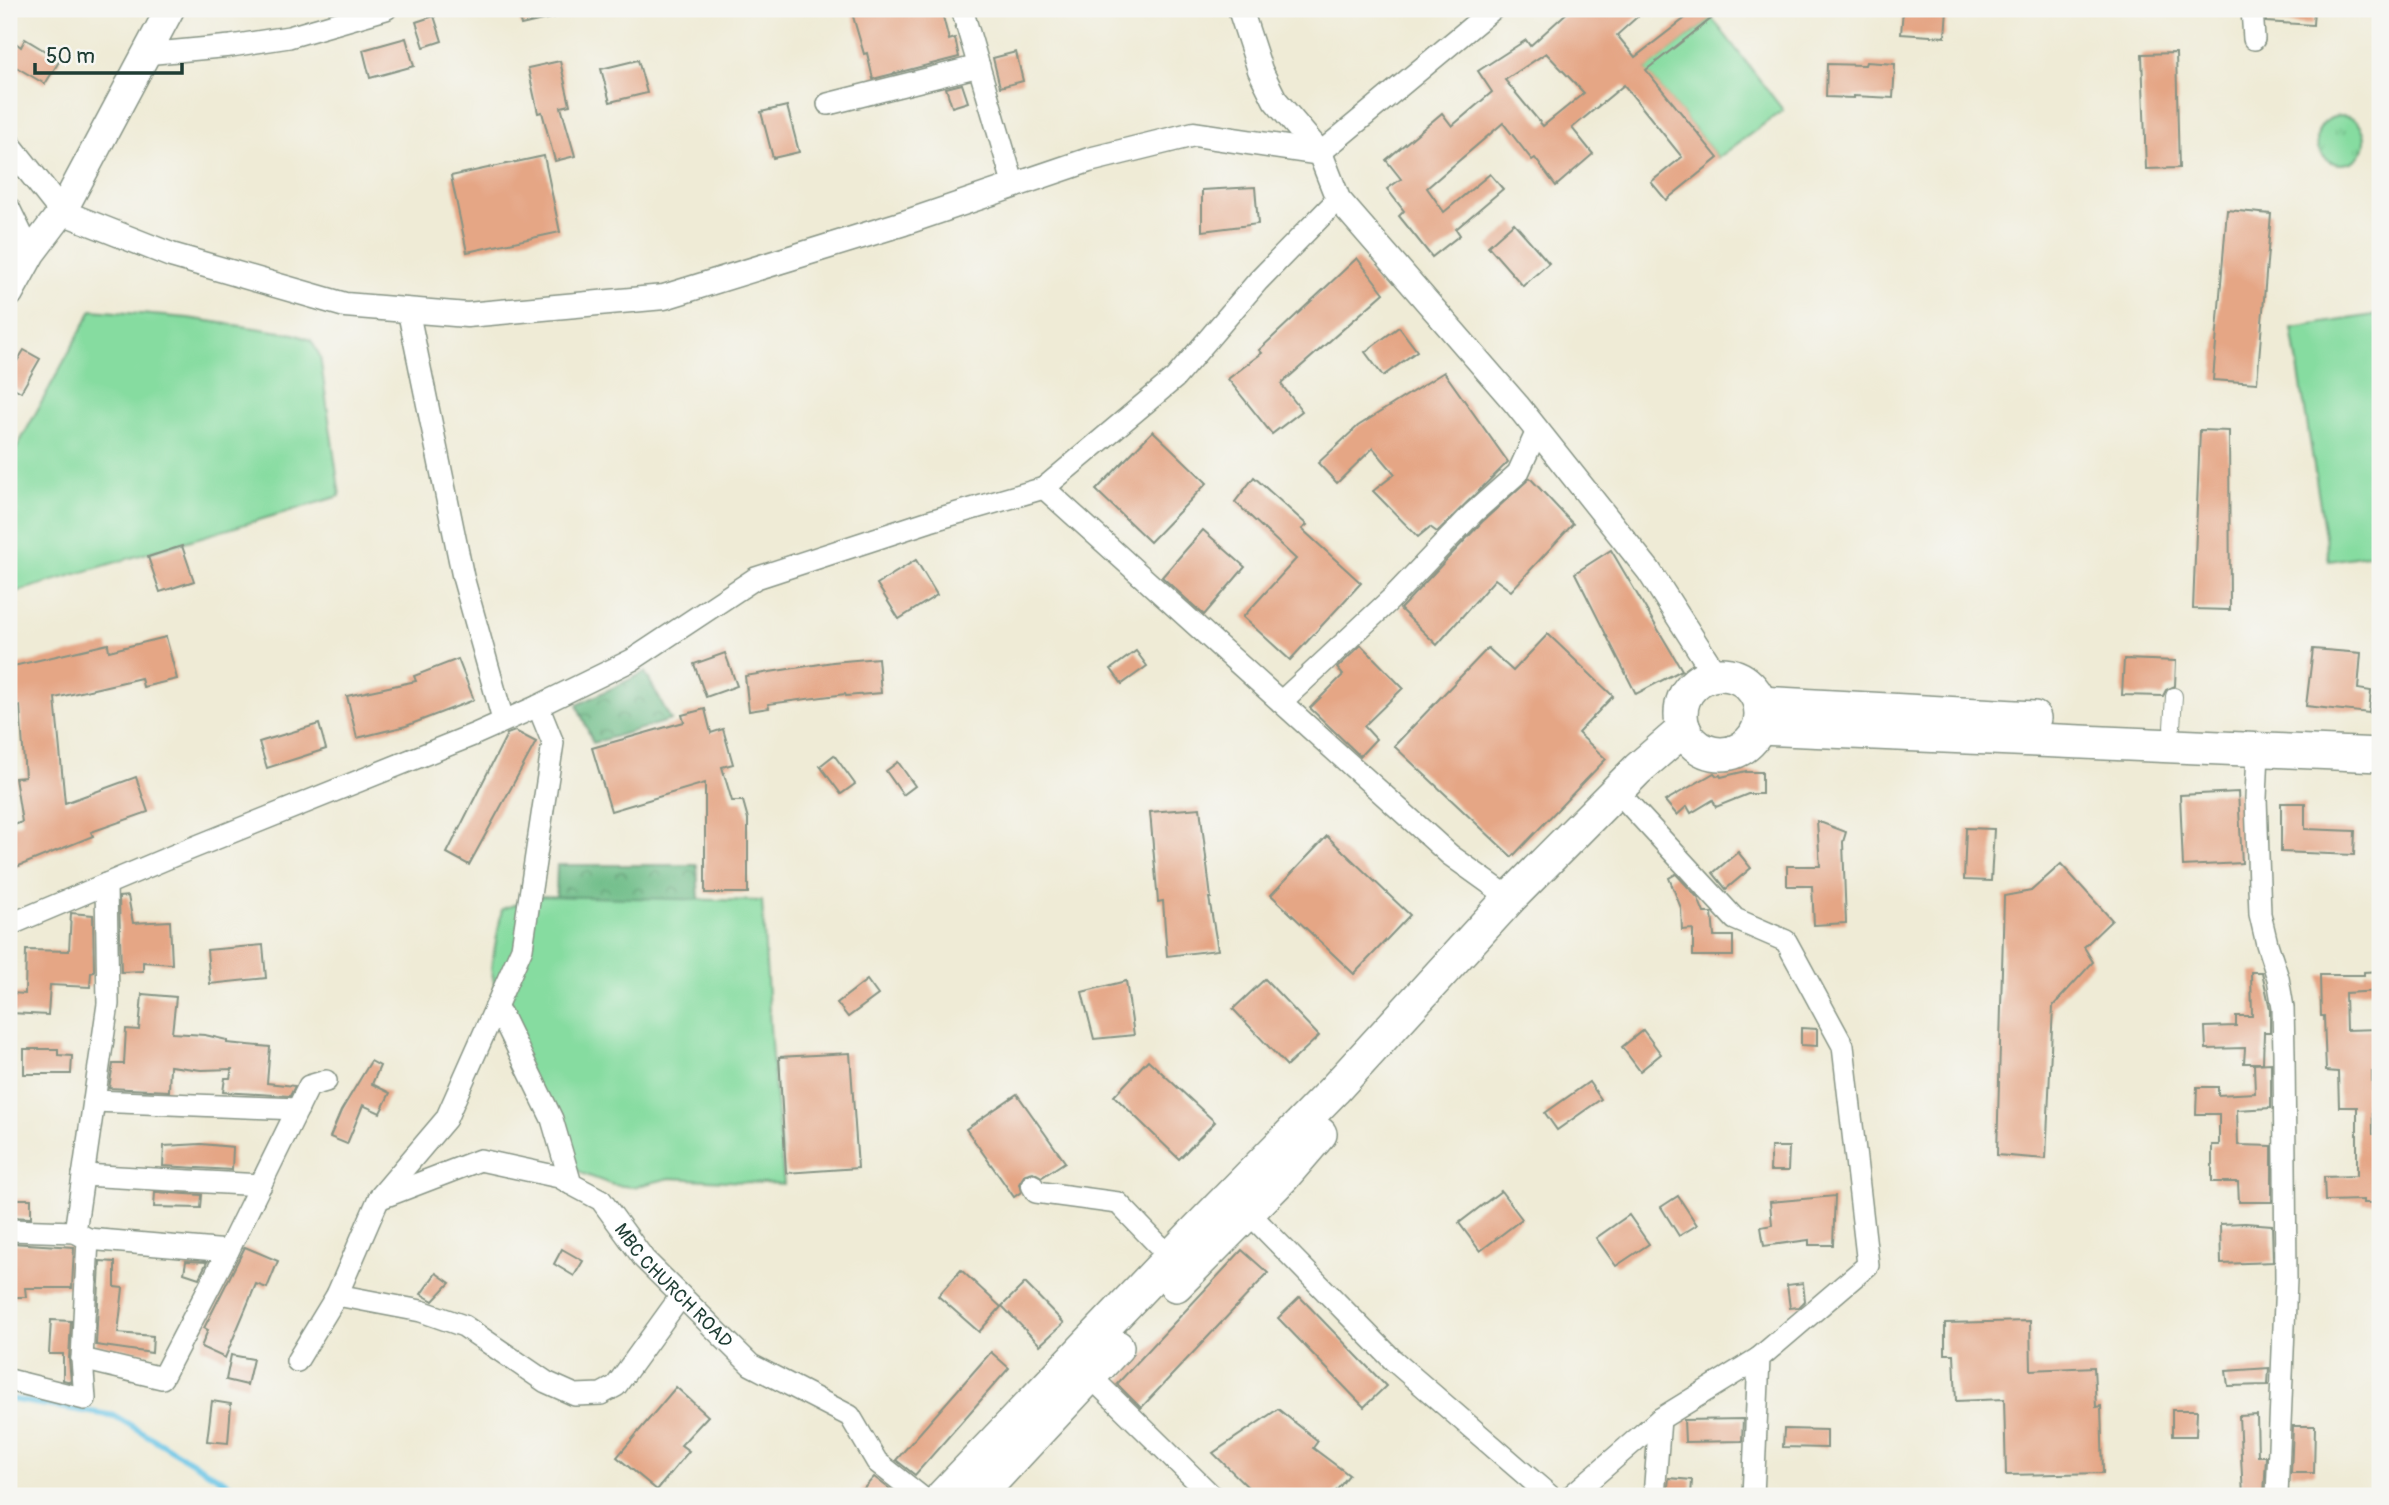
<svg xmlns="http://www.w3.org/2000/svg" width="2389" height="1505" font-family="Pangolin,sans-serif">
	<style>
		.grass { fill: url(#grass-tufts); stroke: #528c6a; stroke-width: 2 }
		.forest { fill: url(#forest-crowns); stroke: #467c5d; stroke-width: 2 }
		.pitch { fill: #86dca0; stroke: #528c6a; stroke-width: 2 }
		.lines { fill: none; stroke-linecap: round; stroke-linejoin: round }
		.stream { stroke: #68c5e6; stroke-width: 6 }
		.building { fill: #e5a685; fill-rule: evenodd }
		.pedestrian-casing { stroke: #879485; stroke-width: 18 }
		.minor-casing { stroke: #879485; stroke-width: 24 }
		.tertiary-casing { stroke: #879485; stroke-width: 27 }
		.secondary-casing { stroke: #879485; stroke-width: 31 }
		.trunk-casing { stroke: #879485; stroke-width: 36 }
		.pedestrian { stroke: #fff; stroke-width: 16 }
		.minor { stroke: #fff; stroke-width: 21 }
		.tertiary { stroke: #fff; stroke-width: 24 }
		.secondary { stroke: #fff; stroke-width: 28 }
		.trunk { stroke: #fff; stroke-width: 33 }
		.labels { text-anchor: middle; stroke-width: 5; stroke-linejoin: round; paint-order: stroke }
		.street-label { font-size: 19px; fill: #1f3d34; stroke: #f6f6f2 }
	</style>
	<defs>
		<pattern id="grass-tufts" width="24" height="20" patternUnits="userSpaceOnUse" patternTransform="scale(1.75)"><rect width="24" height="20" fill="#86dca0"/><path d="M3 7l-1-3M5 7V3M7 7l1-3M15 17l-1-3M17 17v-4M19 17l1-3" fill="none" stroke="#6db483"/></pattern>
		<pattern id="forest-crowns" width="20" height="18" patternUnits="userSpaceOnUse" patternTransform="scale(1.75)"><rect width="20" height="18" fill="#6cbc86"/><path d="M2 6a3 3 0 1 1 6 0M12 15a3 3 0 1 1 6 0" fill="none" stroke="#589a6e"/></pattern>
	</defs>
	<rect width="100%" height="100%" fill="#f6f6f2"/>
	<filter id="ink" filterUnits="userSpaceOnUse"><feTurbulence type="fractalNoise" baseFrequency=".0143" numOctaves="2"/><feDisplacementMap in="SourceGraphic" scale="14" xChannelSelector="R" yChannelSelector="G"/><feConvolveMatrix kernelMatrix="1 2 1 2 8 2 1 2 1" color-interpolation-filters="sRGB"/></filter>
	<filter id="wash" filterUnits="userSpaceOnUse"><feTurbulence type="fractalNoise" baseFrequency=".00686" numOctaves="4" result="noise"/><feDisplacementMap in="SourceGraphic" scale="28" xChannelSelector="R" yChannelSelector="G"/><feGaussianBlur stdDeviation="1.57" result="paint"/><feColorMatrix in="noise" values="0 0 0 0 0 0 0 0 0 0 0 0 0 0 0 0 0 1.4 0 .05"/><feComposite in="paint" operator="in"/></filter>
	<g filter="url(#wash)">
		<rect width="100%" height="100%" fill="#efebd6"/>
		<circle class="grass" cx="2341" cy="140" r="24"/>
		<g class="forest">
			<path d="M645 672 671 720 593 743 577 705Z"/>
			<path d="M557 865H697L699 900 556 897Z"/>
		</g>
		<g class="pitch">
			<path d="M1712 18 1783 110 1718 158 1645 70Z"/>
			<path d="M92 310 188 318 294 334 311 340 320 356 340 496 9 594V462Z"/>
			<path d="M2380 314V553L2329 561 2292 328Z"/>
			<path d="M540 896 762 901 772 1058 784 1184 670 1178 634 1187 613 1185 586 1175 567 1164 503 1026 491 968 502 909Z"/>
		</g>
		<g class="lines">
			<path class="stream" d="M9 1399 115 1416 249 1496"/>
		</g>
		<g id="blocks">
			<g class="building">
				<path d="M517 9H563L564 15 521 25Z"/>
				<path d="M864 9H941L949 40 955 38 959 57 873 79 867 53 864 54 852 13Z"/>
				<path d="M1571 9H1646L1617 35 1635 57 1697 9H1704L1712 18 1646 70 1718 158 1666 200 1651 182 1682 157 1624 85 1572 128 1593 154 1556 186 1535 158 1532 160 1503 123 1427 188 1444 212 1490 174 1503 189 1456 229 1460 235 1432 257 1399 216 1404 211 1387 189 1401 179 1386 160 1442 113 1452 126 1492 92 1478 71 1526 40 1530 46ZM1546 53 1584 93 1543 126 1505 80Z"/>
				<path d="M1903 9H1947L1945 37 1901 34Z"/>
				<path d="M2265 9H2314L2313 25 2266 22Z"/>
				<path d="M434 16 442 41 424 47 416 22Z"/>
				<path d="M9 38 21 47 25 39 60 60 45 84 9 63Z"/>
				<path d="M406 38 414 66 370 78 363 50Z"/>
				<path d="M1016 52 1023 81 1000 87 993 58Z"/>
				<path d="M2176 53 2179 168 2146 169 2142 54Z"/>
				<path d="M638 60 647 93 610 102 601 69Z"/>
				<path d="M560 61 570 105 561 107 575 156 555 161 542 112 538 113 528 68Z"/>
				<path d="M1866 62 1895 64 1893 98 1854 96V98L1826 97 1827 64 1865 65Z"/>
				<path d="M962 84 968 102 952 107 946 88Z"/>
				<path d="M787 106 799 152 773 158 761 112Z"/>
				<path d="M544 156 560 232 467 252 451 176Z"/>
				<path d="M1255 187 1258 224 1202 231V190Z"/>
				<path d="M2227 210 2271 214 2257 383 2213 380Z"/>
				<path d="M1514 223 1549 263 1523 286 1488 246Z"/>
				<path d="M1357 258 1384 293 1281 384 1302 411 1272 434 1228 379 1262 353 1259 350Z"/>
				<path d="M1399 327 1417 351 1383 376 1365 352Z"/>
				<path d="M24 350 40 359 21 392 9 385V374Z"/>
				<path d="M1444 372 1508 462 1437 532 1430 527 1418 537 1373 491 1395 474 1373 448 1337 483 1318 463 1358 426Z"/>
				<path d="M2200 430 2229 431 2230 610 2193 609Z"/>
				<path d="M1153 431 1207 483 1150 542 1096 490Z"/>
				<path d="M1254 477 1307 525 1302 529 1361 583 1290 660 1243 617 1296 559 1235 502Z"/>
				<path d="M1530 478 1573 524 1511 591 1495 579 1437 645 1400 609 1482 522Z"/>
				<path d="M1203 530 1245 567 1204 615 1162 577Z"/>
				<path d="M182 546 194 581 160 592 148 557Z"/>
				<path d="M1611 550 1682 670 1636 694 1575 573Z"/>
				<path d="M916 560 937 595 899 619 877 584Z"/>
				<path d="M1548 634 1613 696 1578 733 1606 759 1512 857 1394 746 1488 648 1513 671Z"/>
				<path d="M166 637 177 679 143 687 141 678 55 698 65 803 136 777 148 812 91 832 93 836 9 870V827L22 822 15 778 25 777 20 706 9 709V667L108 644 109 651Z"/>
				<path d="M1361 645 1403 688 1364 726 1376 739 1360 756 1310 708 1343 675 1337 668Z"/>
				<path d="M2313 649 2361 653 2358 689 2371 691 2369 713 2306 706Z"/>
				<path d="M1136 651 1147 666 1122 684 1111 669Z"/>
				<path d="M725 653 737 686 706 697 694 664Z"/>
				<path d="M878 658 881 693 846 696 845 694 768 704 769 708 749 711 745 676 833 662Z"/>
				<path d="M458 659 474 700 406 726 357 738 347 696 416 681 414 676Z"/>
				<path d="M2124 659 2176 661 2175 686 2166 690 2163 696 2122 695Z"/>
				<path d="M705 709 711 733 723 729 733 764 722 767 732 801H743L748 819V893H705V783L611 811 592 748 684 722 682 715Z"/>
				<path d="M319 724 326 749 267 768 259 742Z"/>
				<path d="M515 731 536 742 469 865 447 853 507 734Z"/>
				<path d="M834 755 855 784 841 794 820 766Z"/>
				<path d="M898 762 915 786 903 795 886 771Z"/>
				<path d="M1746 771V772H1762V794H1748L1716 807 1713 800 1691 813 1687 806 1677 815 1665 801 1714 773 1717 776 1720 775 1721 777Z"/>
				<path d="M2238 792 2242 863 2183 866 2180 795Z"/>
				<path d="M2281 803H2305V829L2355 831 2354 855 2281 852Z"/>
				<path d="M1200 808 1211 898H1209L1218 950 1167 956 1163 901 1158 902 1150 812Z"/>
				<path d="M1817 821 1846 832 1843 842 1846 923 1814 925 1812 886H1787V866H1820Z"/>
				<path d="M1966 828 1994 829 1991 881 1964 880Z"/>
				<path d="M1327 836 1410 915 1354 974 1271 895Z"/>
				<path d="M1738 852 1751 868 1726 889 1713 873Z"/>
				<path d="M2061 864 2112 920 2084 947 2093 962 2053 1006 2046 1159 1997 1155 2004 896 2031 891Z"/>
				<path d="M1676 874 1698 898 1704 913H1712L1714 936H1733V956H1693V929L1682 930 1681 908 1669 878Z"/>
				<path d="M128 896 133 923 170 921 172 964 143 962V971L121 972 119 897Z"/>
				<path d="M71 913 93 915 94 972 91 973 90 987 50 985 48 1015 11 1013 12 993 25 994 26 950 69 951Z"/>
				<path d="M263 945 266 978 210 984 207 950Z"/>
				<path d="M2380 971V991L2345 993 2346 1030 2380 1029V1072H2372L2373 1134H2376L2377 1171H2380V1203H2363V1200L2325 1201 2324 1177 2357 1176V1107H2339L2338 1072 2326 1071 2324 1016H2321L2320 975H2364V972Z"/>
				<path d="M2251 972H2262L2270 1009V1032H2264L2263 1063H2244L2245 1048 2206 1049 2205 1027 2236 1026V1016H2252Z"/>
				<path d="M1265 979 1319 1036 1287 1066 1233 1009Z"/>
				<path d="M867 980 878 995 848 1017 837 1003Z"/>
				<path d="M1126 981 1134 1035 1094 1039 1082 992Z"/>
				<path d="M142 994 176 997 172 1033 205 1035 227 1040V1043L270 1047 267 1083 295 1086 290 1096 223 1092 225 1078H230L232 1069 201 1070 170 1066 169 1091 109 1088 113 1064H124L126 1029 139 1030Z"/>
				<path d="M1801 1028 1817 1029V1046L1801 1045Z"/>
				<path d="M1643 1030 1661 1054 1640 1071 1622 1047Z"/>
				<path d="M24 1049H58V1055L72 1056 71 1074H24Z"/>
				<path d="M850 1053 858 1168 786 1173 779 1057Z"/>
				<path d="M1148 1060 1215 1122 1179 1159 1114 1096Z"/>
				<path d="M371 1061 380 1066 372 1084 390 1093 380 1113 363 1105 347 1144 330 1137 341 1111Z"/>
				<path d="M2271 1063V1108L2237 1110 2238 1145 2272 1146V1202H2239L2238 1182H2212V1145H2219V1114H2196L2197 1087H2218V1095L2255 1093 2254 1064Z"/>
				<path d="M1589 1082 1601 1099 1557 1130 1545 1113Z"/>
				<path d="M1017 1094 1065 1162 1042 1177 1033 1172 1025 1174 1019 1184 1021 1192 1014 1197 966 1129Z"/>
				<path d="M201 1144 233 1147 232 1170 163 1166 164 1146Z"/>
				<path d="M1771 1147H1789L1788 1171H1770Z"/>
				<path d="M1501 1191 1522 1219 1480 1251 1459 1223Z"/>
				<path d="M155 1192 202 1195 201 1208 154 1207Z"/>
				<path d="M1678 1196 1697 1225 1679 1236 1661 1207Z"/>
				<path d="M1835 1196 1833 1245H1809V1240L1764 1246 1761 1227 1772 1225 1770 1202Z"/>
				<path d="M9 1199H31V1218L9 1217Z"/>
				<path d="M1629 1215 1649 1244 1616 1266 1596 1238Z"/>
				<path d="M2245 1223 2272 1225 2273 1262 2221 1264 2220 1224Z"/>
				<path d="M11 1243 74 1247 72 1288H25L26 1297H11Z"/>
				<path d="M245 1247 278 1261 267 1288 256 1284 225 1358 201 1347 208 1330 204 1328Z"/>
				<path d="M562 1249 583 1261 574 1276 554 1264Z"/>
				<path d="M1242 1250 1268 1273 1141 1408 1117 1384Z"/>
				<path d="M100 1261 115 1262V1287L123 1288 118 1333 153 1336 152 1353 96 1345Z"/>
				<path d="M186 1261 207 1262 199 1278 184 1273Z"/>
				<path d="M961 1270 1001 1307 979 1332 938 1296Z"/>
				<path d="M436 1273 450 1283 433 1301 421 1294Z"/>
				<path d="M1025 1283 1064 1323 1040 1345 1002 1306Z"/>
				<path d="M1803 1283 1805 1301 1799 1307 1790 1308 1787 1285Z"/>
				<path d="M1300 1297 1386 1386 1364 1407 1278 1318Z"/>
				<path d="M51 1320 71 1321 69 1359 71 1382 63 1380V1354H49Z"/>
				<path d="M2030 1321 2031 1370 2094 1367 2096 1407 2101 1406 2103 1473 2006 1475 2004 1399 1956 1401 1954 1354H1945V1323Z"/>
				<path d="M991 1352 1009 1368 915 1475 896 1460Z"/>
				<path d="M231 1355 253 1359 247 1385 226 1380Z"/>
				<path d="M2269 1368 2268 1385 2228 1386 2226 1371Z"/>
				<path d="M676 1387 708 1416 681 1445 689 1451 657 1490 617 1457Z"/>
				<path d="M212 1401 231 1404 228 1443 207 1441Z"/>
				<path d="M1278 1409 1318 1441 1313 1448 1349 1475 1332 1496H1257L1213 1453Z"/>
				<path d="M2172 1410H2197L2196 1436H2172Z"/>
				<path d="M2257 1415 2258 1456H2266L2264 1496H2243L2239 1416Z"/>
				<path d="M1743 1419 1742 1441 1685 1442 1684 1420Z"/>
				<path d="M2293 1426H2315L2314 1473H2291Z"/>
				<path d="M1784 1429 1827 1430V1448L1783 1447Z"/>
				<path d="M874 1477 895 1493 892 1496H857Z"/>
				<path d="M1669 1478 1692 1480 1691 1496H1667Z"/>
			</g>
		</g>
	</g>
	<g filter="url(#ink)">
		<use href="#blocks" fill-opacity="0" stroke="#879485" stroke-width="2"/>
		<g class="lines">
			<g class="pedestrian-casing">
				<path id="pedestrian" d="M2172 727 2174 696"/>
			</g>
			<g class="minor-casing">
				<g id="minor">
					<path d="M962 9 1014 186"/>
					<path d="M2252 9 2254 39"/>
					<path d="M145 54 231 46 289 37 386 9"/>
					<path d="M828 104 979 66"/>
					<path d="M1320 153 1493 9"/>
					<path d="M9 208 31 253"/>
					<path d="M408 310 463 577 503 720"/>
					<path d="M1044 488 1281 702"/>
					<path d="M2258 751 2256 798 2260 914 2267 944 2278 978 2283 1008 2284 1054 2286 1279 2277 1496"/>
					<path d="M1629 804 1735 919 1786 941 1843 1046 1868 1265 1759 1358 1753 1496"/>
					<path d="M1510 898 1450 855 1281 702 1390 600 1473 513 1518 473 1537 431"/>
					<path d="M9 925 175 855 473 735 538 706 632 660 756 578 930 521 1044 488 1175 378 1258 281 1338 199"/>
					<path id="s1" d="M501 1014 552 1119 571 1184 601 1200 644 1259 751 1365 850 1416 877 1462 920 1496"/>
					<path d="M94 1101 298 1109"/>
					<path d="M83 1175 261 1185"/>
					<path d="M1032 1185 1036 1192 1118 1203 1171 1258"/>
					<path d="M381 1198 480 1160 559 1177 571 1184"/>
					<path d="M1248 1212 1393 1360 1550 1496"/>
					<path d="M9 1230 75 1232 108 1004 106 884"/>
					<path d="M88 1239 228 1251 309 1086 326 1081"/>
					<path d="M337 1295 421 1311 464 1326 546 1382 575 1395 601 1394 616 1386 681 1296"/>
					<path d="M82 1359 162 1378 228 1251"/>
					<path d="M297 1361 337 1295 379 1198 446 1119 522 948 553 743 538 706"/>
					<path d="M1090 1376 1212 1496"/>
					<path d="M9 1380 85 1399 82 1359 88 1239 77 1233"/>
					<path d="M1571 1496 1660 1419 1759 1358"/>
					<path d="M1654 1496 1660 1419"/>
				</g>
			</g>
			<g class="tertiary-casing">
				<g id="tertiary">
					<path d="M1240 9 1260 70 1275 100 1320 153 1338 199 1517 405 1649 571 1715 674"/>
					<path d="M9 145 62 212 171 255 345 305 467 315 664 297 904 223 1089 160 1194 134 1320 153"/>
				</g>
			</g>
			<g class="secondary-casing">
				<path id="secondary" d="M9 293 31 253 62 212 170 9"/>
			</g>
			<g class="trunk-casing">
				<g id="trunk">
					<circle cx="1721" cy="714" r="40"/>
					<path d="M1760 703 2034 718"/>
					<path d="M1759 728 2380 755"/>
					<path d="M1176 1285 1283 1177 1320 1134"/>
					<path d="M943 1496 1192 1235 1334 1090 1510 898 1638 769 1684 729"/>
					<path d="M978 1496 1117 1347"/>
				</g>
			</g>
			<use href="#pedestrian" class="pedestrian"/>
			<use href="#minor" class="minor"/>
			<use href="#tertiary" class="tertiary"/>
			<use href="#secondary" class="secondary"/>
			<use href="#trunk" class="trunk"/>
		</g>
	</g>
	<g class="labels">
		<g class="street-label">
			<text dy="7" stroke="none"><textPath href="#s1" startOffset="331">MBC CHURCH ROAD</textPath></text>
		</g>
	</g>
	<rect width="2389" height="1505" fill="none" stroke="#f6f6f2" stroke-width="35"/>
	<path d="M35 63v10h147v-10" fill="none" stroke="#1f3d34" stroke-width="3.5"/>
	<text x="46" y="63" font-size="21" fill="#1f3d34" stroke="#f6f6f2" stroke-width="5" paint-order="stroke">50 m</text>
</svg>
